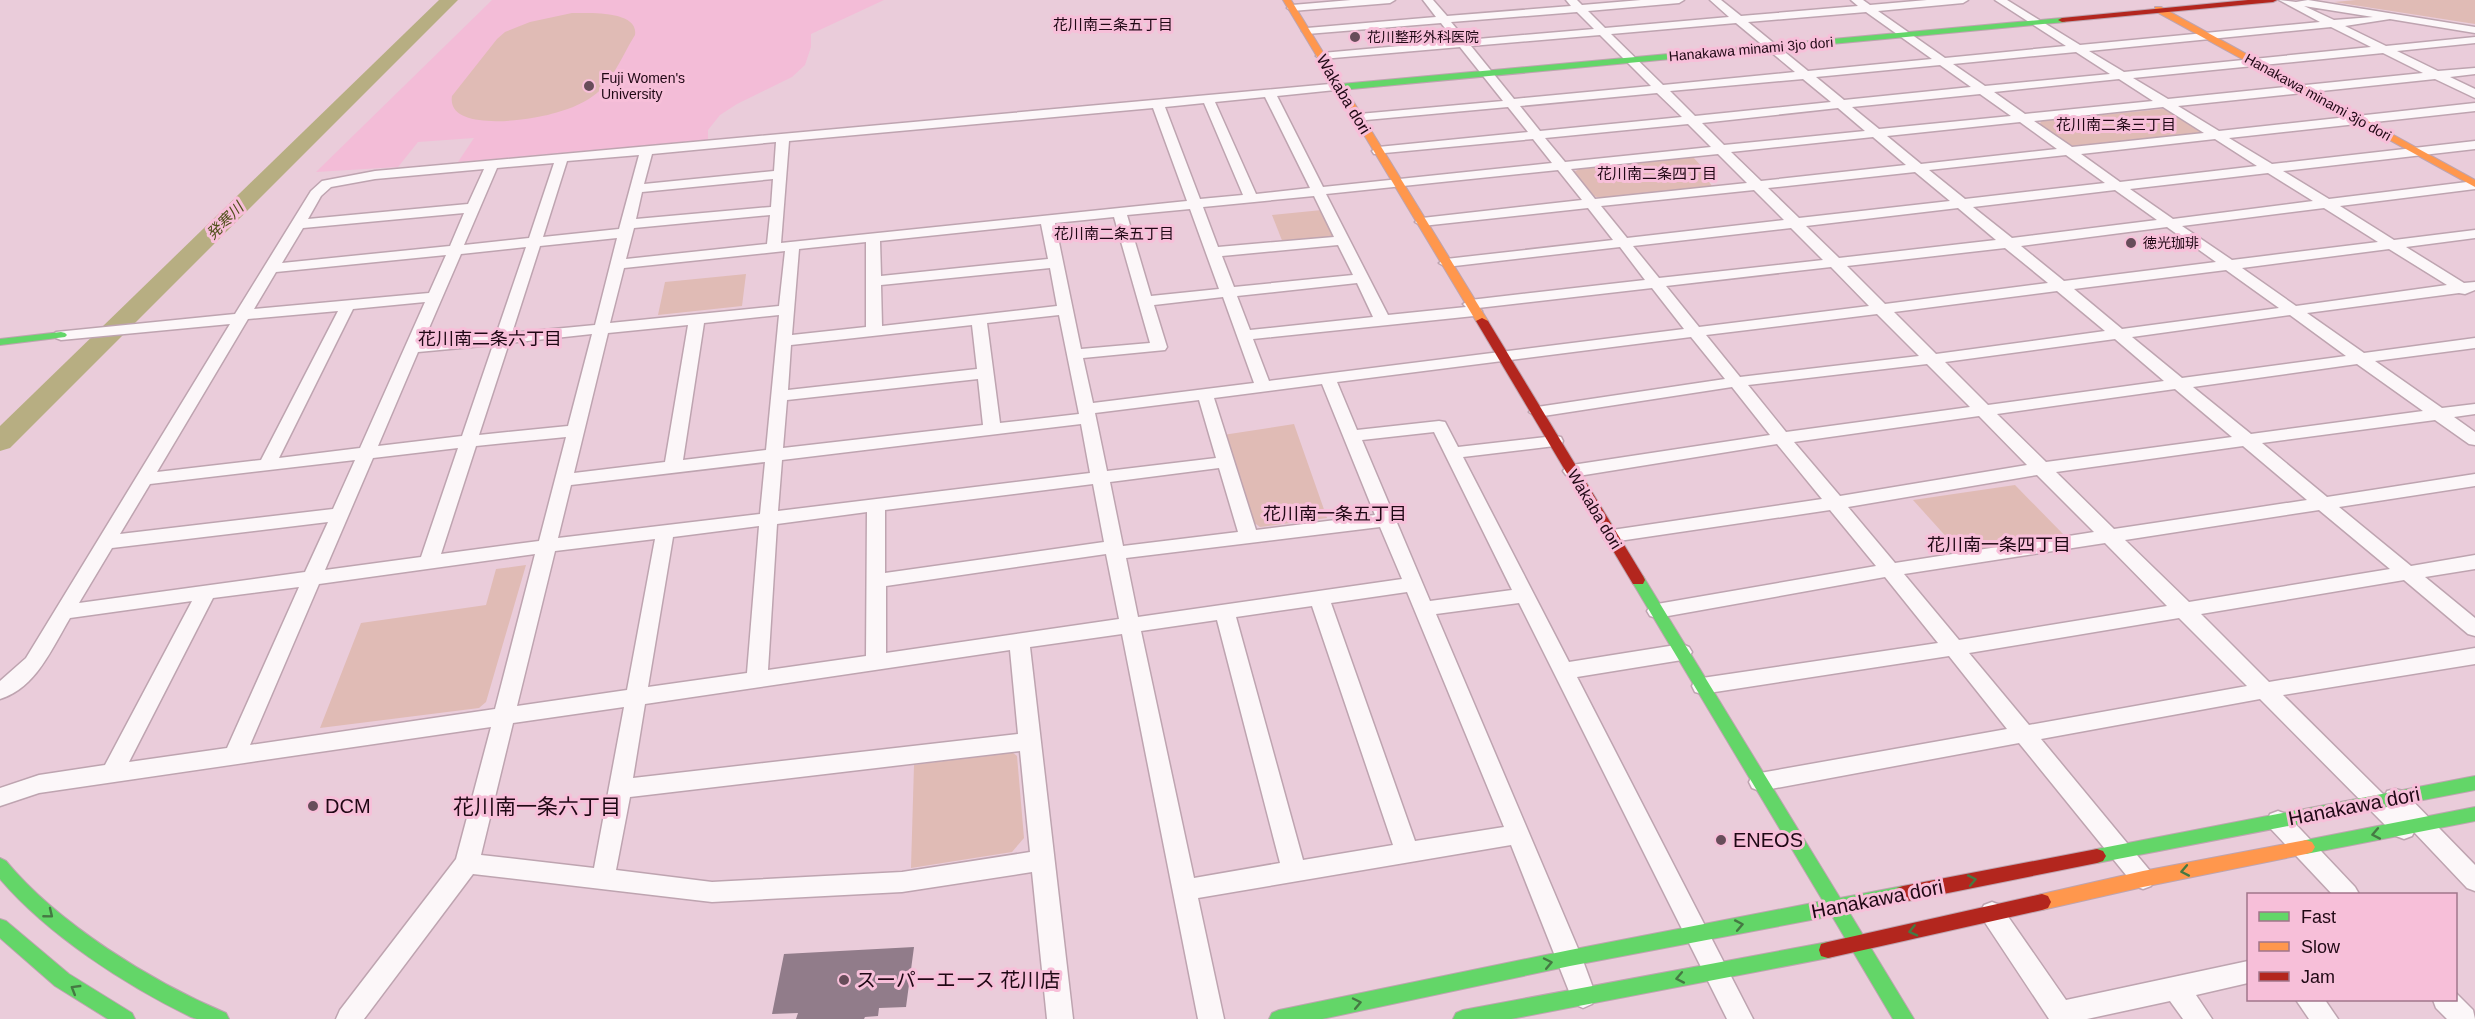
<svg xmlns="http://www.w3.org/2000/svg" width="2475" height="1019" font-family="Helvetica,'Noto Sans JP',sans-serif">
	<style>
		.built { fill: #f3bcd7 }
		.green { fill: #e0bbb5 }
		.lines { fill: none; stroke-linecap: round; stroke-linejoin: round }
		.river { fill: #b7ae82; fill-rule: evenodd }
		.building { fill: #917c8a }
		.street-casing { stroke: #bea4b0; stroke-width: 3 }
		.fast-casing { stroke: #bea4b0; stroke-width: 2 }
		.slow-casing { stroke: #bea4b0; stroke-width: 2 }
		.jam-casing { stroke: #bea4b0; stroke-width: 2 }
		.street { fill: #fcf7f9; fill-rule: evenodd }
		.fast { fill: #63d668; fill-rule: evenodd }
		.slow { fill: #ff974d; fill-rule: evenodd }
		.jam { fill: #b3261e; fill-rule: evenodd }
		.oneway { stroke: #457943 }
		.poi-dot { fill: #674d5a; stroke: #f7bfd9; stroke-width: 2 }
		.labels { text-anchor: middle; stroke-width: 6; stroke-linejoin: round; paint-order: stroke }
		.far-poi-label { font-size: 14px; fill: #200815; stroke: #f7bfd9; text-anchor: start }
		.far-street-label { font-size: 14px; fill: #200815; stroke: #f7bfd9 }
		.far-neighbourhood-label { font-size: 15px; fill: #200815; stroke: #f7bfd9 }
		.far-water-label { font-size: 15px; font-style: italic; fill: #504f1b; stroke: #f7bfd9 }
		.street-label { font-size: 16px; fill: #200815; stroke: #f7bfd9 }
		.neighbourhood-label { font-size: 18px; fill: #200815; stroke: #f7bfd9 }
		.near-poi-label { font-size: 20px; fill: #200815; stroke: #f7bfd9; text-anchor: start }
		.near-street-label { font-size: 20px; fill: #200815; stroke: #f7bfd9 }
		.near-neighbourhood-label { font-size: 21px; fill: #200815; stroke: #f7bfd9 }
	</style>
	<rect width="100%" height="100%" fill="#eaccda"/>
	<path class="built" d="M492 0H884L811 34V47L805 65 792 77 737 104 720 115 708 130V140L458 162 474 138 418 142 398 167 316 172Z"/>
	<g class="green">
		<path d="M2356 0H2475V24L2334 2Z"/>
		<path d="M572 13C588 13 639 10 635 35 623 54 612 83 593 96 581 105 566 110 551 114 531 120 446 133 452 96L497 39 505 32 530 22Z"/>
		<path d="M2162 109 2168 110 2201 130 2200 133 2077 147 2069 145 2040 124 2041 121Z"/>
		<path d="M1693 157 1712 178 1707 179 1712 186 1601 198 1593 196 1574 172 1579 169Z"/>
		<path d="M1322 210 1336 234 1331 237 1283 243 1272 215Z"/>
		<path d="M746 274 742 306 658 315 665 282Z"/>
		<path d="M1294 424 1327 518 1260 527 1253 522 1223 435Z"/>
		<path d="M2015 485 2065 536 1960 552 1913 500Z"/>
		<path d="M526 565 486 702 479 708 320 728 361 623 486 605 496 569Z"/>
		<path d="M1012 752 1017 756 1024 838 1012 852 911 868 914 765Z"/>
	</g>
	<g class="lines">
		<path class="river" d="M439 0H458L10 448 0 451V426Z"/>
	</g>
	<path class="building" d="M914 947 906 1007 879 1008 878 1016 865 1017 864 1019H796L798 1013 772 1014 784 954Z"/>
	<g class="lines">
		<g class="street-casing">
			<g id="street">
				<path d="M1351 0H1395L1390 3 1292 11 1287 8 1292 5Z"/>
				<path d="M1423 0H1433L1447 16 1571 6 1566 0H1577L1582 5 1641 0H1684L1679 3 1588 11 1605 28 1729 17 1710 0H1721L1741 16 1858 6 1851 0H1863L1870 5 1927 0H1968L1963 3 1878 11 1945 58 2066 46 1995 0H2007L2080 45 2320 22 2279 0 2296 2 2308 0 2475 27V33L2390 19 2345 26 2386 46 2475 37V43L2397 51 2438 71 2475 68V74L2450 77 2475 89V98L2435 79 2178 106 2219 131 2475 103V111L2229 138 2272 164 2475 141V149L2283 171 2329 199 2475 181V189L2340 206 2394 240 2475 230V238L2406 247 2464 283 2475 282V290L2465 294 2459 293 2307 313 2364 353 2475 338V348L2375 361 2442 408 2475 404V414L2454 417 2475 432V445L2469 444 2435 420 2262 443 2327 497 2475 474V486L2339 507 2411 566 2475 555V569L2425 577 2475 618V636L2468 634 2404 580 2201 614 2269 682 2475 648V664L2283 695 2385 796 2387 791 2395 789 2403 791 2475 865V891L2467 888 2414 832 2412 836 2404 839 2396 836 2260 699 2041 739 2151 872 2155 879 2151 886 2143 889 2135 886 2019 743 1760 791 1752 788 1749 782 1752 776 1760 773 2007 729 1949 656 1702 694 1695 692 1692 686 1695 680 1702 678 1938 643 1885 577 1657 618 1650 616 1647 611 1650 606 1657 604 1876 566 1830 510 1612 542 1605 540 1603 536 1605 532 1612 530 1822 499 1777 444 1572 477 1566 475 1563 471 1566 467 1572 465 1770 435 1732 387 1537 417 1529 412 1537 407 1725 379 1691 337 1337 382 1357 430 1439 421 1445 422 1458 447 1555 436 1561 437 1563 441 1561 445 1555 446 1463 457 1569 662 1682 644 1689 647 1692 652 1689 657 1682 660 1577 677 1753 1019H1727L1519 603 1436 614 1582 958 1596 996 1592 1004 1583 1008 1574 1004 1511 845 1198 898 1224 1019H1198L1122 634 1030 647 1073 1019H1047L1032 872 902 892 712 902 473 874 364 1019H336L340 1010 456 859 491 727 39 793 0 806V788L39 775 105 765 192 601 70 618C52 648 36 688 0 699V681L26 658 230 324 61 340 56 338 53 335 56 332 235 314 311 191 322 181 375 171 1341 83 1345 85V89L1277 96 1323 187 1552 163 1533 139 1374 154 1372 151 1378 147 1528 132 1508 107 1355 121V115L1359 114 1503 101 1460 47 1322 59 1316 56 1322 53 1455 41 1441 23 1307 34 1302 31 1307 28 1436 17ZM2304 6 2373 17 2334 20ZM1577 12 1594 29 1466 40 1451 22ZM1866 12 1932 59 1808 71 1748 22ZM1736 23 1795 72 1663 85 1611 34ZM2331 27 2371 47 2124 72 2089 51ZM1600 35 1651 86 1514 99 1471 46ZM2076 52 2110 74 1985 86 1953 64ZM2383 53 2423 73 2168 99 2133 78ZM1940 65 1971 87 1844 100 1816 77ZM1803 79 1831 102 1695 116 1670 91ZM2119 79 2153 101 2025 114 1994 92ZM1657 93 1682 117 1540 131 1520 106ZM1980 94 2011 116 1879 129 1852 107ZM1265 97 1310 188 1256 194 1215 102ZM1204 103 1243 195 1200 199 1165 107ZM2163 107 2204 133 2072 147 2034 121ZM1153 108 1187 201 781 243 789 141ZM1838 108 1865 131 1724 145 1702 123ZM2020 122 2057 149 1921 164 1887 136ZM1688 124 1711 147 1565 162 1545 138ZM1873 137 1906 165 1761 181 1731 152ZM2215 139 2257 166 2120 182 2081 154ZM776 142 774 171 644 184 652 154ZM1718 154 1747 183 1595 199 1571 169ZM639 155 619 229 543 237 567 161ZM2066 155 2105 183 1965 199 1929 170ZM554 163 529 238 464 245 497 168ZM484 169 468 204 308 219 321 196 331 187 375 179ZM1558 170 1582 200 1422 218 1415 222 1422 226 1588 208 1613 240 1446 259 1439 263 1446 267 1620 247 1645 280 1470 300 1463 304 1466 307 1388 315 1326 194ZM1915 172 1950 201 1799 218 1768 188ZM2268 173 2313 201 2173 219 2130 189ZM773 179 771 207 636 219 642 192ZM1754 190 1784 220 1627 238 1601 206ZM2115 190 2157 220 2012 238 1973 207ZM1314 196 1334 237 1218 247 1203 207ZM1958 208 1996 240 1839 258 1806 226ZM2324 208 2378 242 2232 260 2182 226ZM1190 209 1219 289 1151 296 1127 215ZM464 213 450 246 282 263 303 228ZM770 215 767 244 626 259 634 228ZM1114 217 1150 343 1081 349 1055 223ZM1041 224 1048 259 881 276 880 241ZM2167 227 2216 262 2064 281 2021 246ZM1791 228 1823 260 1659 278 1633 246ZM617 238 595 325 512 333 540 246ZM866 242V327L792 335 799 249ZM1338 245 1353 275 1234 287 1222 256ZM526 247 496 335 423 342 461 254ZM2005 248 2048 283 1885 304 1847 266ZM2389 249 2447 285 2296 306 2242 268ZM785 251 779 306 610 323 624 268ZM446 255 429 293 254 309 276 272ZM1831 267 1869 306 1699 327 1666 286ZM1050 268 1057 306 882 326 881 285ZM2226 270 2279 308 2122 329 2074 289ZM1357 283 1373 317 1250 330 1237 296ZM1652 288 1684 329 1269 381 1253 339 1474 316 1482 311 1478 308ZM2057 291 2105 331 1936 354 1894 312ZM1223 297 1254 383 1093 403 1083 358 1165 350 1167 347 1154 305ZM425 302 360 448 279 458 353 309ZM338 311 261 460 157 472 248 319ZM1877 314 1919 356 1740 377 1706 335ZM779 315 766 450 683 460 704 323ZM1059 315 1079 414 1000 423 987 323ZM2290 315 2346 356 2182 378 2132 337ZM688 325 665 462 574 473 608 333ZM972 325 977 369 788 390 791 345ZM592 334 568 426 479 435 509 343ZM2115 339 2164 381 1988 405 1945 362ZM493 345 462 436 378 446 418 352ZM1927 364 1970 407 1786 432 1748 385ZM2357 364 2423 411 2251 434 2193 387ZM978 379 983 425 783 448 787 400ZM1322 384 1375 515 1256 530 1214 398ZM2175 389 2232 437 2046 462 1997 414ZM1199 400 1216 458 1107 471 1095 413ZM1979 416 2027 465 1840 496 1794 442ZM1081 424 1090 473 778 511 782 460ZM1434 432 1512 590 1430 601 1362 440ZM566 437 539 541 441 554 476 446ZM2243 446 2307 500 2114 529 2056 472ZM458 448 421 557 325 570 373 458ZM355 460 333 509 120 534 150 484ZM765 462 760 514 558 538 571 485ZM1219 468 1238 532 1123 546 1110 482ZM2037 475 2094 532 1895 563 1848 507ZM1093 484 1104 542 885 573V510ZM2319 510 2390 569 2189 602 2125 540ZM867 512 866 656 768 670 777 524ZM328 522 305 572 79 603 112 548ZM759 526 747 673 648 687 673 537ZM1380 527 1402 579 1138 617 1126 558ZM655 539 627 690 517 706 555 551ZM2105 543 2167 606 1959 640 1904 574ZM535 554 495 709 250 745 319 584ZM1106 554 1119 619 886 653V586ZM299 587 227 748 129 762 213 598ZM1407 592 1504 827 1415 841 1331 603ZM1312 606 1393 845 1303 860 1236 617ZM2179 618 2247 686 2029 725 1969 653ZM1217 620 1280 863 1194 878 1141 631ZM1010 650 1018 734 633 778 645 704ZM624 707 594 868 481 855 513 723ZM1020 751 1030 852 902 872 712 882 616 870 630 797Z"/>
				<path d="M2278 811 2286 814 2355 887 2359 894H2332L2270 828 2267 821 2270 814Z"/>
				<path d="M1992 902 2000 905 2066 1000 2248 961V983L2196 995 2212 1019H2183L2170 1001 2087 1019H2049L1984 921 1980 913 1984 905Z"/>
				<path d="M2456 993 2473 1010 2475 1019H2447L2436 1008 2433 1000H2456Z"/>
				<path d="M2296 1000H2325L2338 1019H2309Z"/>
			</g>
		</g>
		<g class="fast-casing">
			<g id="fast">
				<path d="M2062 18H2065V22L1341 90 1337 87 1341 84Z"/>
				<path d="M61 332 65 333 67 335 65 337 0 345V339Z"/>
				<path d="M1638 575 1643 576 1840 898 1903 886 1909 888 1912 894 1909 900 1849 912 1914 1019H1893L1832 916 1570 966 1322 1019H1269L1272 1013 1279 1010 1570 950 1823 901 1631 580 1633 576Z"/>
				<path d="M2475 776V790L2097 863 2091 861 2088 856 2091 851 2097 849Z"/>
				<path d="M2475 807V821L2306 854 2300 852 2297 847 2300 842 2306 840Z"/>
				<path d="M0 858 6 861C57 923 152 982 226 1013L229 1019H197L191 1017C125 985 48 935 0 879Z"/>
				<path d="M0 919 6 921 69 974 132 1013 135 1019H108L55 986 0 938Z"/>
				<path d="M1828 942 1835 944 1837 950 1835 956 1828 958 1511 1019H1453L1456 1013 1463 1010Z"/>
			</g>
		</g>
		<g class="slow-casing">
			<g id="slow">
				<path d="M1283 0H1291L1488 321 1486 323 1482 324 1476 321Z"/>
				<path d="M2155 7H2161L2475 180V187L2155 11Z"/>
				<path d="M2306 840 2312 842 2315 847 2312 852 2306 854 2143 887 2042 910 2036 908 2033 902 2036 896 2042 894 2143 871Z"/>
			</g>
		</g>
		<g class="jam-casing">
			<g id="jam">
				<path d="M2248 0H2277L2273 2 2062 22 2058 20 2062 18Z"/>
				<path d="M1482 318 1488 321 1643 576 1645 580 1643 584H1633L1476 321Z"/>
				<path d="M2097 849 2103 851 2106 856 2103 861 2097 863 1903 902 1897 900 1894 894 1897 888 1903 886Z"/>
				<path d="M2042 894 2048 896 2051 902 2048 908 2042 910 1828 958 1821 956 1819 950 1821 944 1828 942Z"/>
			</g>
		</g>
		<use href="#street" class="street"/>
		<use href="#fast" class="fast"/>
		<use href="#slow" class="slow"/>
		<use href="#jam" class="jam"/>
	</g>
	<defs><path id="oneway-chevron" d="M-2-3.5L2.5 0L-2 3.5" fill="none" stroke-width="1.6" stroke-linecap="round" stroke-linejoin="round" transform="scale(1.5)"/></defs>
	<g class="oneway">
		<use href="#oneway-chevron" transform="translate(2376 834) rotate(169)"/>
		<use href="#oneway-chevron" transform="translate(2185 871) rotate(169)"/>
		<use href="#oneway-chevron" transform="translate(1972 880) rotate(-11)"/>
		<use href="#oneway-chevron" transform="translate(49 914) rotate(39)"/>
		<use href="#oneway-chevron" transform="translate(1739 925) rotate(-11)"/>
		<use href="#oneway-chevron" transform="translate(1913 931) rotate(167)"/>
		<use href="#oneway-chevron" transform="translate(1548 963) rotate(-12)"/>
		<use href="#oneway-chevron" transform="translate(1680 978) rotate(169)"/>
		<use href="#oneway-chevron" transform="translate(75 989) rotate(-149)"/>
		<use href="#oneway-chevron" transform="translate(1357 1003) rotate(-12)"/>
	</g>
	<g class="poi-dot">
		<circle cx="1355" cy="37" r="6"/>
		<circle cx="589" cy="86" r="6"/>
		<circle cx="2131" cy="243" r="6"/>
		<circle cx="313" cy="806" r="6"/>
		<circle cx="1721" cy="840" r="6"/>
		<circle cx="844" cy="980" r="6"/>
	</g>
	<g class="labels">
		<g class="far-poi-label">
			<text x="1367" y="42">花川整形外科医院</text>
			<text x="601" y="83">Fuji Women's<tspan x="601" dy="16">University</tspan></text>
			<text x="2143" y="248">徳光珈琲</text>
		</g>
		<g class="far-street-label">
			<text transform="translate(1751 49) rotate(-5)" y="5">Hanakawa minami 3jo dori</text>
			<text transform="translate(2318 97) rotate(29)" y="5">Hanakawa minami 3jo dori</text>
		</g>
		<g class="far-neighbourhood-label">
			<text x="1113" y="30">花川南三条五丁目</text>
			<text x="2116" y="130">花川南二条三丁目</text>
			<text x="1657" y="179">花川南二条四丁目</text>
			<text x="1114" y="239">花川南二条五丁目</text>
		</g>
		<g class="far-water-label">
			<text transform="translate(225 221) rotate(-45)" y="5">発寒川</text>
		</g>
		<g class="street-label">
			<text transform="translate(1344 94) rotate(59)" y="6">Wakaba dori</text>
			<text transform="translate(1595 509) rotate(59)" y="6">Wakaba dori</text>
		</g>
		<g class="neighbourhood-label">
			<text x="490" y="345">花川南二条六丁目</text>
			<text x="1335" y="520">花川南一条五丁目</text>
			<text x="1999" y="551">花川南一条四丁目</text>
		</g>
		<g class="near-poi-label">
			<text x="325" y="813">DCM</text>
			<text x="1733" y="847">ENEOS</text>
			<text x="856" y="987">スーパーエース 花川店</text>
		</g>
		<g class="near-street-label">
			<text transform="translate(2354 806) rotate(-11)" y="7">Hanakawa dori</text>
			<text transform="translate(1877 899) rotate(-11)" y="7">Hanakawa dori</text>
		</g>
		<g class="near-neighbourhood-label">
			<text x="537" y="814">花川南一条六丁目</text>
		</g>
	</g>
	<rect x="2247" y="893" width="210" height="108" fill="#f7bfd9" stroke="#a1768b" stroke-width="1.5"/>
	<rect x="2259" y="912" width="30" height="9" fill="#63d668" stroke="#a1768b" stroke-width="1.5"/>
	<text x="2301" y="923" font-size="18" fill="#200815">Fast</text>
	<rect x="2259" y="942" width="30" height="9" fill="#ff974d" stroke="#a1768b" stroke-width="1.5"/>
	<text x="2301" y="953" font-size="18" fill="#200815">Slow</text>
	<rect x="2259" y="972" width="30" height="9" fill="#b3261e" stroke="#a1768b" stroke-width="1.5"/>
	<text x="2301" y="983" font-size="18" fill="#200815">Jam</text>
</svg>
